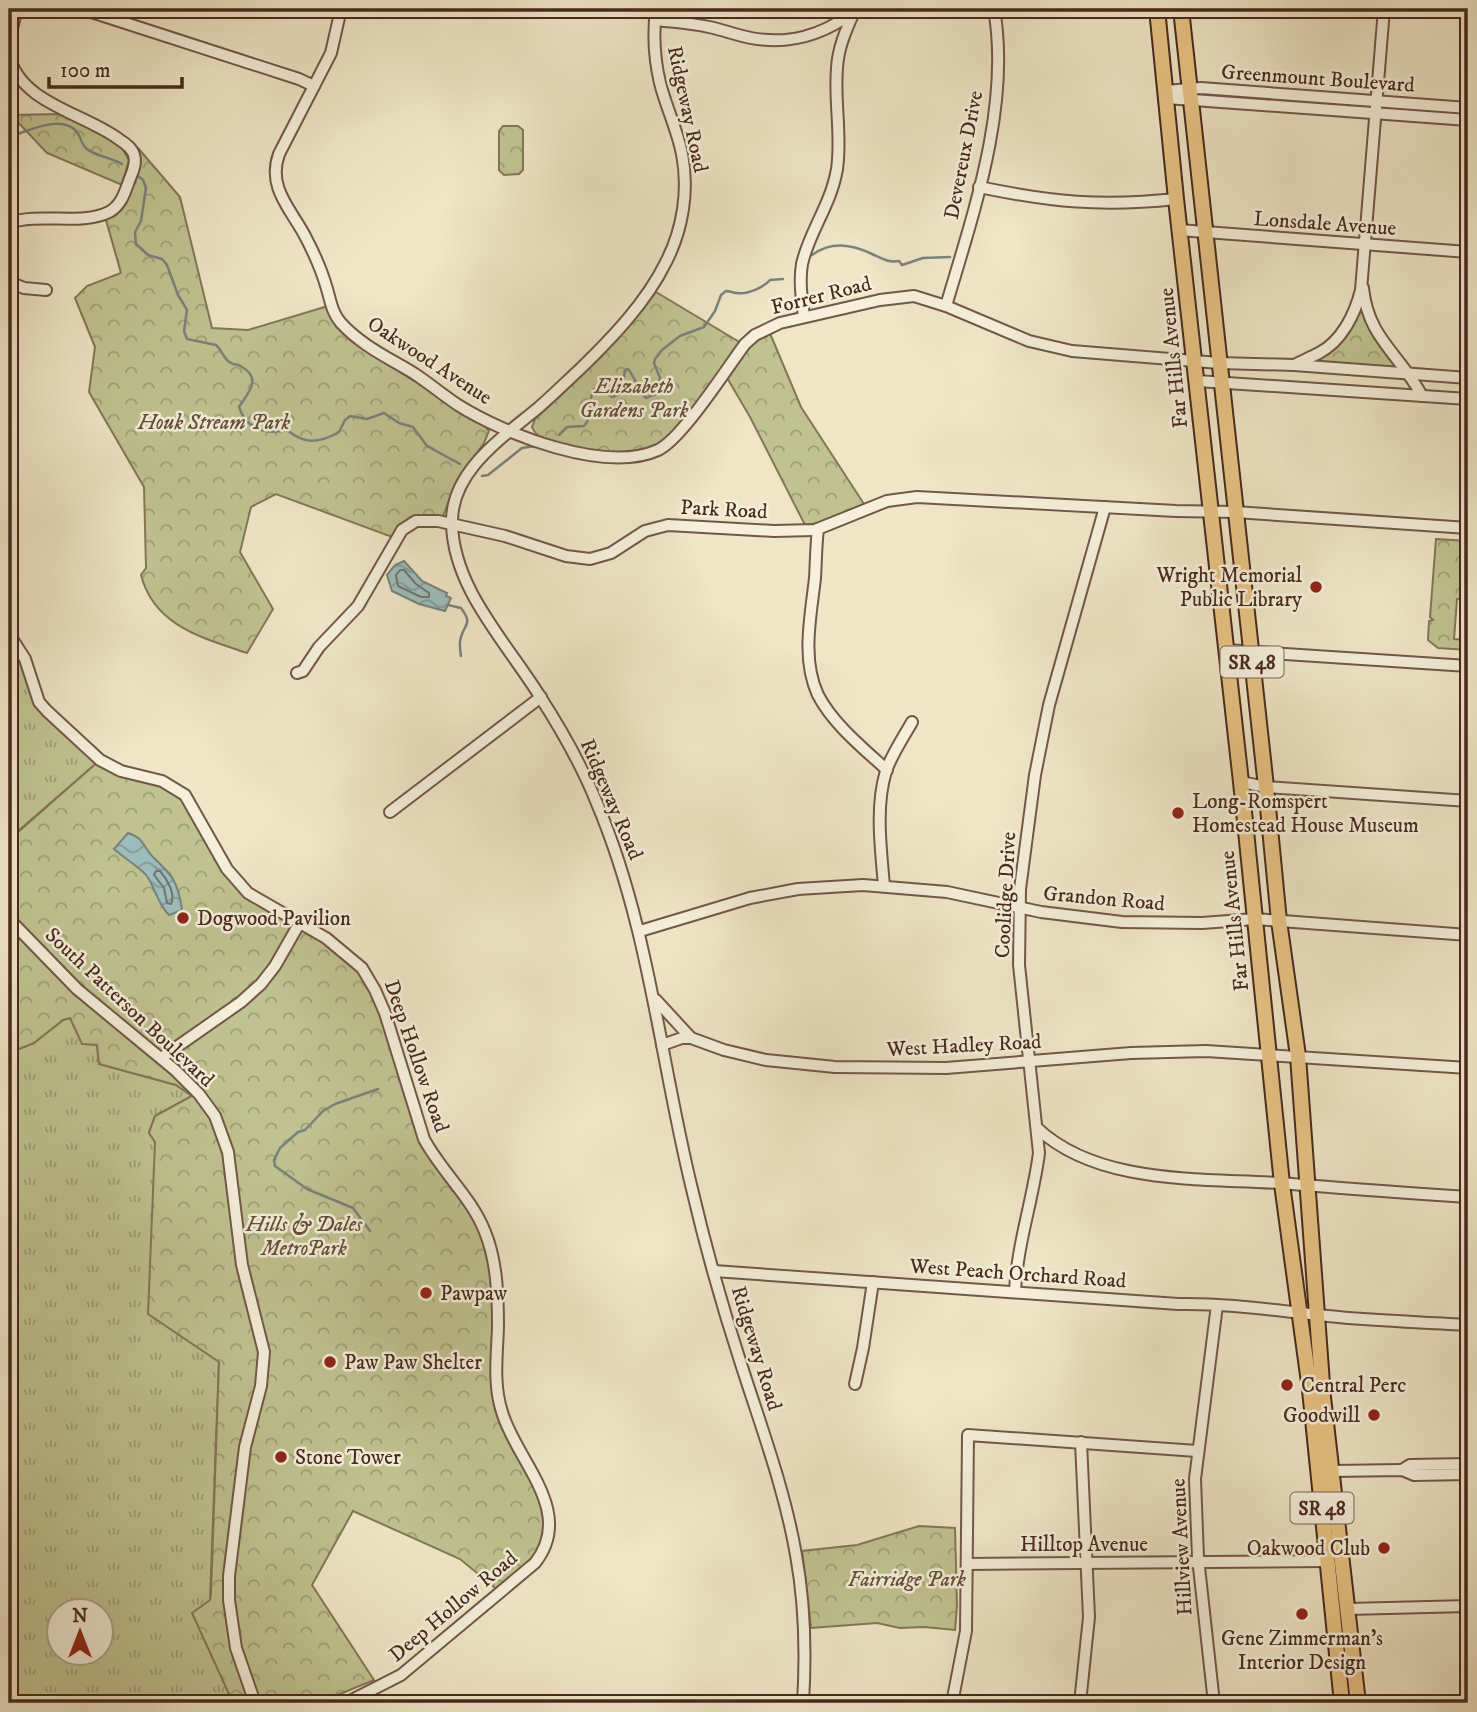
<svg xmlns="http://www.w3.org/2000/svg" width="1477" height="1712" font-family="'IM FELL DW Pica',serif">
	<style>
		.grass { fill: url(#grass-tufts); stroke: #847657; stroke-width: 2; fill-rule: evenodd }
		.forest { fill: url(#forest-crowns); stroke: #847657; stroke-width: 2 }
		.water { fill: url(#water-waves); stroke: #7a827d; stroke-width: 2 }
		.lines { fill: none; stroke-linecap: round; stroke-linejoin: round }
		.shore { stroke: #72746d; stroke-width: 2 }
		.stream { stroke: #7a827d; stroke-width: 2.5 }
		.minor-casing { stroke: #715848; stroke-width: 14 }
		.major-casing { stroke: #47291d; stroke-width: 18 }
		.minor { stroke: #f5efdb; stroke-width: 10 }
		.major { stroke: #e8c384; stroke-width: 14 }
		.poi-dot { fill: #8f2418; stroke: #f5efdb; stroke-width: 2.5 }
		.labels { text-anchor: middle; stroke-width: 5; stroke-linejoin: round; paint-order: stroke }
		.shield { fill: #f5efdb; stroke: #7b6456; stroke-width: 2 }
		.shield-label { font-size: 19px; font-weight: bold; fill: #47291d }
		.street-label { font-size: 21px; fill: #47291d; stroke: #f5efdb }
		.park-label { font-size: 21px; font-style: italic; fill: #65503a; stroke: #f5efdb }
		.poi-label { font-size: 21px; fill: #47291d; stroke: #f5efdb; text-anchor: start }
	</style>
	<defs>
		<pattern id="grass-tufts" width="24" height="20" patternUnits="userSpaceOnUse" patternTransform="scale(1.75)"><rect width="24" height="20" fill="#c0c391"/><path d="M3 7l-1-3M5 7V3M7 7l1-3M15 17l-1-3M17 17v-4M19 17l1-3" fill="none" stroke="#9e9e76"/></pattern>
		<pattern id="forest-crowns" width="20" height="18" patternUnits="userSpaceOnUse" patternTransform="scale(1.75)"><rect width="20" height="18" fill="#c0c391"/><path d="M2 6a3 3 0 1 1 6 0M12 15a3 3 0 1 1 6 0" fill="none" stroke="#9e9e76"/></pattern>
		<pattern id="water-waves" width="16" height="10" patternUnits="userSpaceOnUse" patternTransform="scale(1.75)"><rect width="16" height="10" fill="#9cbebd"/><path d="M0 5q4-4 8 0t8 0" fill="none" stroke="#819a99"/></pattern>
	</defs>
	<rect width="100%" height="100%" fill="#efe6c7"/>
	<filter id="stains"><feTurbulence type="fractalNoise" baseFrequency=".00286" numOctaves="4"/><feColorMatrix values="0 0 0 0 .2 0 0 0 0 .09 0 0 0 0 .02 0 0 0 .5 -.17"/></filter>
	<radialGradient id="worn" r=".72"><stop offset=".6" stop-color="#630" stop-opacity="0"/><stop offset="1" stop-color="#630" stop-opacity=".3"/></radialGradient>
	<g class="grass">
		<path d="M9 634 39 702 100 760 9 839Z"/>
		<path d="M70 1018 97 1045 99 1064 176 1085 192 1096 155 1116 149 1132 155 1142 219 1362 210 1600 233 1703H9V1053L34 1043 63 1020ZM60 1610H102V1652H60Z"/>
	</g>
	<g class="forest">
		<path d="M64 114 110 139 122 148 129 160 122 185 47 153 11 115Z"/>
		<path d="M503 126H518L523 130V170L519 174 504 175 499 170V131Z"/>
		<path d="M138 148 180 197 212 328 248 330 328 306 365 350 484 425 489 431 484 443 456 482 444 514 441 517 425 516 392 537 276 494 251 507 240 552 273 609 247 653C203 638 154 626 141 575L146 568 144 487 89 392 95 347 75 298 87 286 121 273 106 220C122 211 142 166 138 148Z"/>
		<path d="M656 292 741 343C726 364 677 438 657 447 638 456 592 454 572 449 558 445 538 442 532 427L535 419 602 356Z"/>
		<path d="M1359 297 1370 319 1411 374 1308 367 1327 347Z"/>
		<path d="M769 331 801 407 864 504 826 522 805 525 750 417 726 376C739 358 750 343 769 331Z"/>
		<path d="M1436 539 1468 541V599H1457L1454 639 1468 640V650L1438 648 1428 640 1429 621 1433 620 1430 617Z"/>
		<path d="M100 760 174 786 237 882 308 929 368 976 417 1121 465 1199 491 1251 498 1398 543 1495 547 1542 500 1592 460 1559 353 1511 312 1585 374 1680 318 1703H269L264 1700 250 1703H233L192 1613 210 1600 211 1593 219 1362 148 1314 155 1142 149 1133 155 1116 192 1096 176 1085 99 1064 97 1045 82 1044 70 1018 63 1020 34 1043 9 1053V840Z"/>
		<path d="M919 1526 955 1528 957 1606 955 1630 924 1627 900 1628 877 1623 811 1628 802 1551 857 1545Z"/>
	</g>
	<g class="water">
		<path d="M404 561 422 581 447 593 446 596 451 598 445 611 419 604 392 591 387 575 395 565Z"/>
		<path d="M128 833C144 838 142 845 152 856 172 875 178 881 182 910L169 915C157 904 156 888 146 875 138 866 124 858 114 849Z"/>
	</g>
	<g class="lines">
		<g class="shore">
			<path d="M400 570H404L416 584 429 593V597H421L398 586 396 575Z"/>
			<path d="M156 871H160C167 879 176 894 171 904L167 903 164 888 154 875Z"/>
		</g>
		<g class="stream">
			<path d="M9 137C26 132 60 114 76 131 81 136 81 145 87 149 93 155 112 158 122 164"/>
			<path d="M138 176 143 180 146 188 141 221 135 232 136 244 148 255 162 259 167 265 178 295 187 310 184 331 187 339 216 345C222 350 224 360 231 363 237 366 236 363 242 367 263 379 247 394 239 407 246 429 266 435 287 430 304 444 318 444 339 432L345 420 350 416 367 419 384 413 399 423 413 427 427 446 460 464"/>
			<path d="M812 255C831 241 851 244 872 254 881 258 888 263 899 261L902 265 923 258 950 257"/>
			<path d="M559 435 567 427 584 426C594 415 587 402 594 389L600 388 612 397C627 394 622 382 625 370L628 369C636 378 637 390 646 398L656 394 660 378 654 363 655 359 662 350 680 336 704 327 715 311 721 295 726 291C730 291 733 293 737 293 747 295 764 287 770 280L783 279"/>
			<path d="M482 476 488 475 522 448 535 446"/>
			<path d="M448 605 461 608C473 624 465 623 461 637 459 642 460 650 461 656"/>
			<path d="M370 1231 353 1208 307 1189 275 1166 274 1160 280 1148 298 1132 305 1130 323 1111 335 1104 378 1089"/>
		</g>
		<g class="minor-casing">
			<g id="minor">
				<path d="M82 9 299 79 314 86"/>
				<path d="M341 9 331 53 279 154C267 187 290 208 305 236 314 253 322 271 327 289 331 302 332 313 341 323 362 346 389 358 415 374 430 384 443 395 458 405 504 434 605 474 658 450 682 439 727 368 745 344L755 335 780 323 880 300 914 296 946 306 1029 341 1072 351 1219 363 1294 365 1468 378"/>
				<path d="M656 9C653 34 654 58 660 83 666 107 677 129 682 154 689 190 683 229 666 262 646 303 611 339 579 370 565 383 552 396 538 408 502 438 451 471 452 523 453 588 506 642 539 695 561 729 581 764 596 801 649 925 660 1059 692 1189 706 1249 723 1309 742 1367 762 1429 785 1491 796 1555 805 1604 806 1654 803 1703"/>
				<path d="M655 20C673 22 691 23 709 27 723 30 736 35 751 38 789 45 821 36 852 13"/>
				<path d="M9 40 17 9"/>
				<path d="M9 55C20 104 85 113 120 140 126 144 132 148 134 155 137 164 132 173 129 181 125 192 121 206 109 212 81 226 40 212 9 223"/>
				<path d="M1165 91 1201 88 1468 108"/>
				<path d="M1166 98 1468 120"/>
				<path d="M979 187C1052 202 1101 207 1176 199"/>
				<path d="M1179 230 1468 252"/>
				<path d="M9 282 24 288 46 290"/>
				<path d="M1363 288C1368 339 1401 355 1422 396"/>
				<path d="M946 306C973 214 1011 106 994 9"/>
				<path d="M804 317C802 300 799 282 802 264 809 232 831 205 837 169 842 135 834 102 837 68 838 48 846 30 854 12"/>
				<path d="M1294 365C1302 361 1311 357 1319 353 1342 341 1355 314 1361 290L1384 9"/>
				<path d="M1197 381 1468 399"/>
				<path d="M818 529C816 545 816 562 815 578 811 615 801 659 818 695 833 724 863 748 887 770"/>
				<path d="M9 634 25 659 39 702 47 711 100 760 121 771 162 781 185 795 227 869 248 893 326 938 362 968 375 990 385 1013 424 1139C441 1171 472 1198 485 1232 497 1261 498 1296 498 1327 497 1356 493 1384 502 1412 516 1461 576 1511 535 1563L401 1675 346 1703"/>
				<path d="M1226 650 1468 666"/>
				<path d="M297 673 303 671 319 647 358 606 402 530 416 521H438L505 536 566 556 590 559 611 553 645 531 668 525 774 531 815 530 887 501 917 497 1176 511 1235 512 1468 528"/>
				<path d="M1241 782 1266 787 1468 801"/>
				<path d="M390 812 541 697"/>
				<path d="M884 886C881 849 875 807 886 771 892 754 903 738 912 722"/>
				<path d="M9 919 77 989 175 1070 199 1094 215 1116 228 1152 242 1265 264 1352 261 1386 245 1447 229 1576V1600L236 1648 255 1703"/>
				<path d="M640 931 750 898 798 889 863 885 947 892 1041 912 1122 922 1202 923 1255 919 1468 935"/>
				<path d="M656 1000 691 1038 724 1050 766 1060 835 1067 946 1068 1131 1053 1206 1051 1468 1068"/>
				<path d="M662 1045 682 1038H691"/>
				<path d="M161 1058 241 1002 261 984 275 966 299 924"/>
				<path d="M1037 1128C1101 1188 1211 1177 1292 1184 1351 1189 1410 1193 1468 1197"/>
				<path d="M714 1271 1178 1304C1229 1303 1278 1311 1328 1316 1375 1321 1422 1322 1468 1325"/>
				<path d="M1015 1292C1017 1244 1033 1200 1039 1153L1019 965 1020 889 1035 775 1049 705 1105 507"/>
				<path d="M855 1384 863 1348 873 1282"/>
				<path d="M1402 1470 1410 1465 1468 1464"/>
				<path d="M1332 1471 1402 1470 1414 1475 1468 1474"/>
				<path d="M967 1564 1327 1561"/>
				<path d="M1348 1609 1468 1606"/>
				<path d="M952 1703 966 1631 968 1435 1197 1451"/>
				<path d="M1080 1703 1089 1617 1081 1442"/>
				<path d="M1214 1703 1198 1558 1195 1479 1217 1305"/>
			</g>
		</g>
		<g class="major-casing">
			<g id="major">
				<path d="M1157 9 1176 199 1241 782 1282 1184 1310 1390 1342 1703"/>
				<path d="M1181 9 1266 787 1279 921 1298 1056 1323 1397 1358 1703"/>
			</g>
		</g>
		<use href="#minor" class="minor"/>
		<use href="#major" class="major"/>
	</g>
	<g class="poi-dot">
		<circle cx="1316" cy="587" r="7"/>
		<circle cx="1178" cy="813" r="7"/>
		<circle cx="183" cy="918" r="7"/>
		<circle cx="426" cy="1293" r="7"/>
		<circle cx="330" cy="1362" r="7"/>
		<circle cx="1287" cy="1385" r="7"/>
		<circle cx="1374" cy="1415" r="7"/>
		<circle cx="281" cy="1457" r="7"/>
		<circle cx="1384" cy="1548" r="7"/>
		<circle cx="1302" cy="1614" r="7"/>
	</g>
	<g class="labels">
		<g class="shield">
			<rect x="1220.5" y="646.5" width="63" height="31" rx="5"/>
			<rect x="1290.5" y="1492.5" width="63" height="31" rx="5"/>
		</g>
		<g class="shield-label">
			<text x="1252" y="669">SR 48</text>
			<text x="1322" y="1515">SR 48</text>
		</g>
		<g class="street-label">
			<text transform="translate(1318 78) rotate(4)" y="7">Greenmount Boulevard</text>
			<text transform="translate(688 109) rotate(78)" y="7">Ridgeway Road</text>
			<text transform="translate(963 155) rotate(-79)" y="7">Devereux Drive</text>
			<text transform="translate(1325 223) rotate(4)" y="7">Lonsdale Avenue</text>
			<text transform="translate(821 295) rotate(-14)" y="7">Forrer Road</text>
			<text transform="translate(1173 358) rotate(-96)" y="7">Far Hills Avenue</text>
			<text transform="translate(430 360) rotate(33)" y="7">Oakwood Avenue</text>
			<text transform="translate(724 509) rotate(3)" y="7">Park Road</text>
			<text transform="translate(612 799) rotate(67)" y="7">Ridgeway Road</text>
			<text transform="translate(1005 895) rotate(-87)" y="7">Coolidge Drive</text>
			<text transform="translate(1104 898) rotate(5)" y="7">Grandon Road</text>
			<text transform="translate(1234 921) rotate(-96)" y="7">Far Hills Avenue</text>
			<text transform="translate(130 1007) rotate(43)" y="7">South Patterson Boulevard</text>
			<text transform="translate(964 1045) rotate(-3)" y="7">West Hadley Road</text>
			<text transform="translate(417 1056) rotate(71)" y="7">Deep Hollow Road</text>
			<text transform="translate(1018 1273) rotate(4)" y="7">West Peach Orchard Road</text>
			<text transform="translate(757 1348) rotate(73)" y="7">Ridgeway Road</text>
			<text x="1084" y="1551">Hilltop Avenue</text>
			<text transform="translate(1181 1547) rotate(-93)" y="7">Hillview Avenue</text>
			<text transform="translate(453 1606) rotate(-40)" y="7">Deep Hollow Road</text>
		</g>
		<g class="park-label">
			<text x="634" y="393">Elizabeth<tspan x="634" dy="24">Gardens Park</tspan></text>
			<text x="214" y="429">Houk Stream Park</text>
			<text x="304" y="1231">Hills &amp; Dales<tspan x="304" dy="24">MetroPark</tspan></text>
			<text x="907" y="1586">Fairridge Park</text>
		</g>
		<g class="poi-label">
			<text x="1302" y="582" text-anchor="end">Wright Memorial<tspan x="1302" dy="24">Public Library</tspan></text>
			<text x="1192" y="808">Long-Romspert<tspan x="1192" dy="24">Homestead House Museum</tspan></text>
			<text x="197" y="925">Dogwood Pavilion</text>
			<text x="440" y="1300">Pawpaw</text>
			<text x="344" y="1369">Paw Paw Shelter</text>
			<text x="1301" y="1392">Central Perc</text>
			<text x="1360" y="1422" text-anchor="end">Goodwill</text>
			<text x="295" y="1464">Stone Tower</text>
			<text x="1370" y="1555" text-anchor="end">Oakwood Club</text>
			<text x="1302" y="1645" text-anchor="middle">Gene Zimmerman's<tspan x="1302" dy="24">Interior Design</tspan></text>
		</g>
	</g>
	<rect width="1477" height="1712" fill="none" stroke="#efe6c7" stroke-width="35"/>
	<rect x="10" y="10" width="1456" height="1691" fill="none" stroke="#47291d" stroke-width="3.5"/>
	<rect x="18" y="18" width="1442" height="1677" fill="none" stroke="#47291d" stroke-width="2"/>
	<g transform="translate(80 1632)"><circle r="33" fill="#f5efdb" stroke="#afa08f" stroke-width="2"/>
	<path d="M0-5L12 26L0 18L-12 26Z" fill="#8f2418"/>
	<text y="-10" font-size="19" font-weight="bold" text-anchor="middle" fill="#47291d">N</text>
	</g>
	<path d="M49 77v10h133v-10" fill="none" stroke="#47291d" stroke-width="3.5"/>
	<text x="60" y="77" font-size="21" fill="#47291d" stroke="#f5efdb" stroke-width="5" paint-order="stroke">100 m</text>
	<rect width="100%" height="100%" filter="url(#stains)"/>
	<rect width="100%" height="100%" fill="url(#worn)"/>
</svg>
